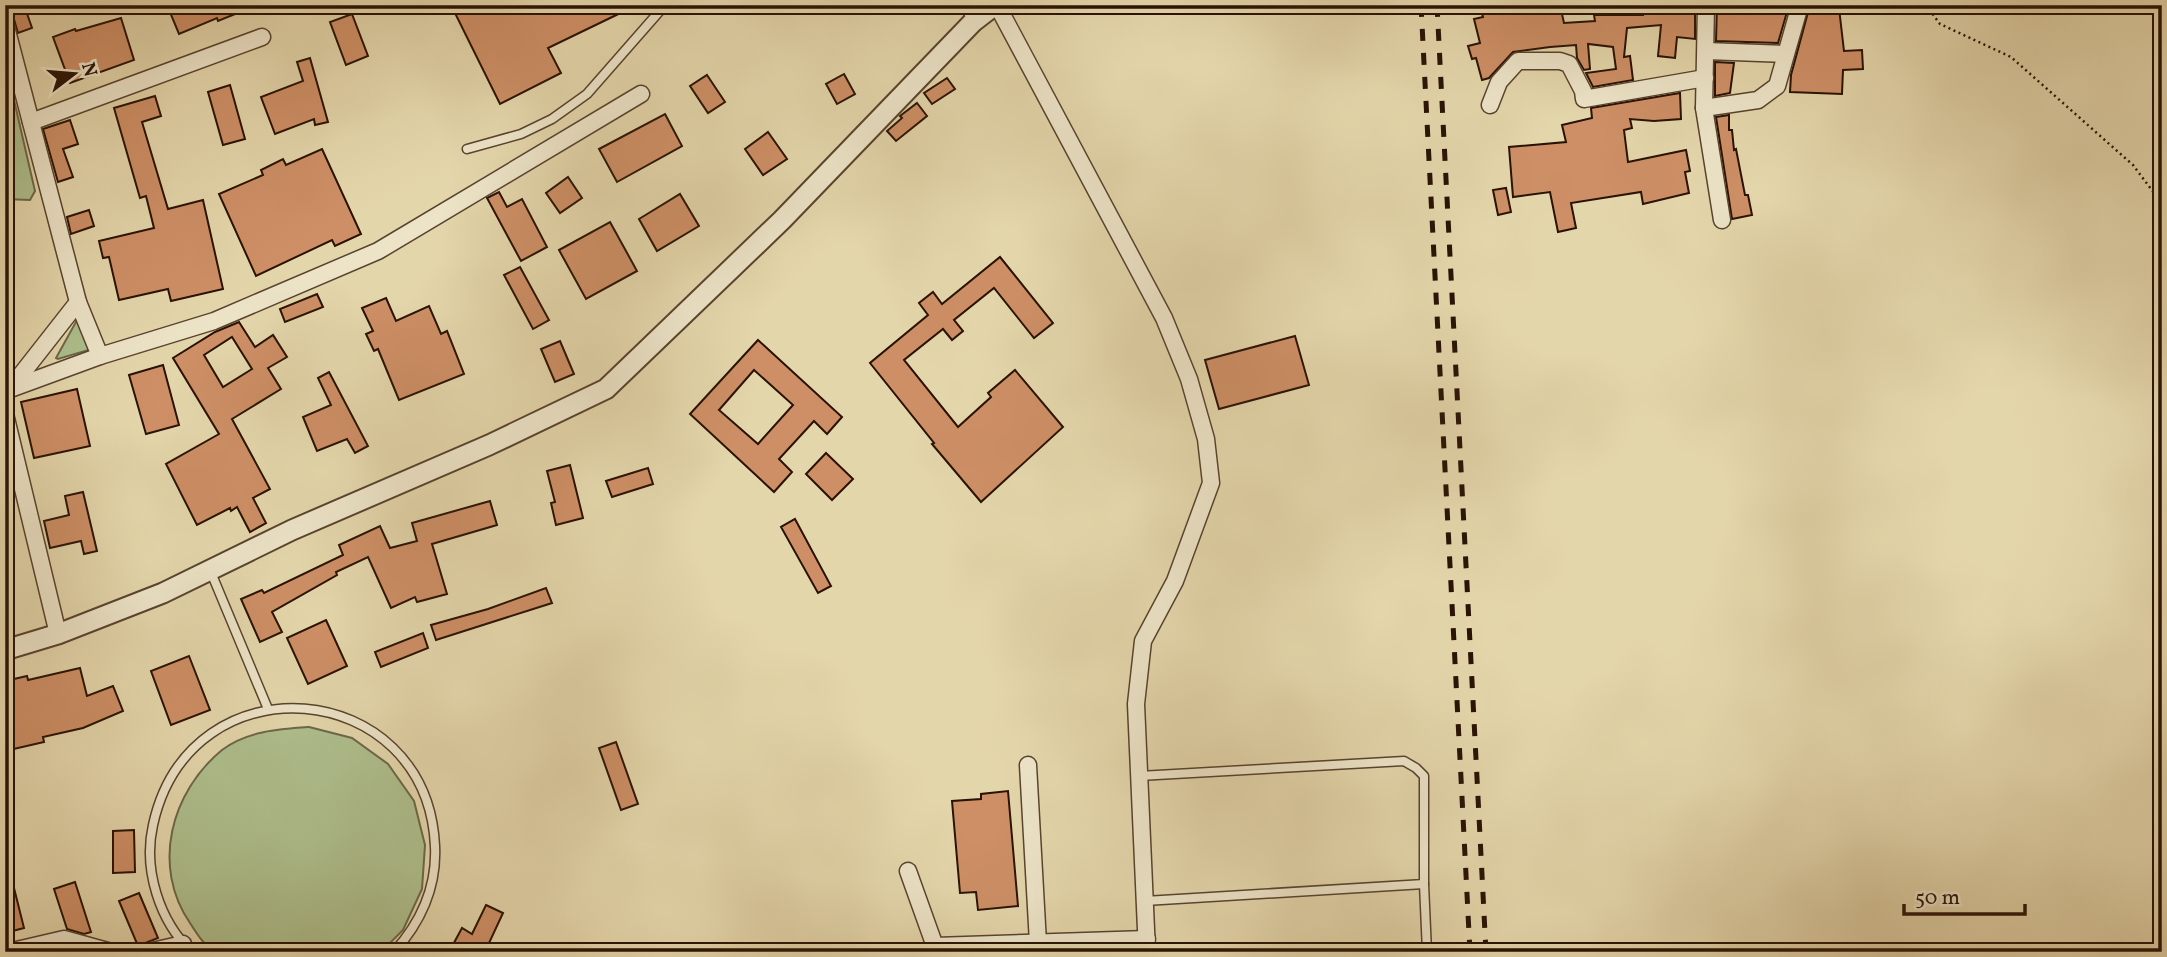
<svg xmlns="http://www.w3.org/2000/svg" width="2167" height="957" font-family="Vollkorn,serif">
	<style>
		.green { fill: #aebf8d; stroke: #6c6849; stroke-width: 2 }
		.building { fill: #ce8f66; stroke: #291205; stroke-width: 2; fill-rule: evenodd }
		.lines { fill: none; stroke-linecap: round; stroke-linejoin: round }
		.service-casing { stroke: #58432e; stroke-width: 11 }
		.minor-casing { stroke: #58432e; stroke-width: 19 }
		.tertiary-casing { stroke: #58432e; stroke-width: 23 }
		.path { stroke: #291205; stroke-width: 2.5; stroke-dasharray: 2 3.5; stroke-linecap: butt }
		.service { stroke: #ede4c8; stroke-width: 8 }
		.minor { stroke: #ede4c8; stroke-width: 16 }
		.tertiary { stroke: #ede4c8; stroke-width: 19 }
		.rail { stroke: #291205; stroke-width: 5; stroke-dasharray: 12 12; stroke-linecap: butt }
	</style>
	<rect width="100%" height="100%" fill="#e4d6ab"/>
	<filter id="stains"><feTurbulence type="fractalNoise" baseFrequency=".00286" numOctaves="4"/><feColorMatrix values="0 0 0 0 .2 0 0 0 0 .09 0 0 0 0 .02 0 0 0 .5 -.17"/></filter>
	<radialGradient id="worn" r=".72"><stop offset=".6" stop-color="#630" stop-opacity="0"/><stop offset="1" stop-color="#630" stop-opacity=".3"/></radialGradient>
	<g class="green">
		<path d="M5 61 35 191 30 200 5 199Z"/>
		<path d="M77 320 92 349 58 359 56 358Z"/>
		<path d="M309 727 352 738 388 764 414 801 425 845 422 889 403 930 381 952H214C203 944 197 934 190 923 151 866 171 792 222 750 247 731 279 729 309 727Z"/>
	</g>
	<g class="building">
		<path d="M5 5H24L32 28 18 33 13 16 5 13Z"/>
		<path d="M167 5H255V6L218 21 217 18 179 34Z"/>
		<path d="M451 5H637L548 48 561 73 500 104Z"/>
		<path d="M1480 5H1510L1511 11 1560 5 1564 23 1595 21 1594 15H1643L1642 7 1695 5V39L1677 37 1675 58 1658 56 1661 25 1627 28 1624 57 1630 56 1633 80 1593 87 1586 73 1616 69 1613 47 1588 44 1590 69 1584 70 1577 58 1576 45 1550 47 1513 52 1489 78 1482 80 1476 58 1472 59 1468 46 1480 43 1474 19 1483 17Z"/>
		<path d="M1717 5H1746L1772 11 1773 5H1789L1778 43 1716 41Z"/>
		<path d="M1810 5H1833V7L1839 8 1844 51 1862 50 1863 69 1843 70 1842 94 1790 92 1791 75Z"/>
		<path d="M352 14 368 56 346 65 330 22Z"/>
		<path d="M121 18 134 60 70 83 53 37 75 29 76 31Z"/>
		<path d="M310 58 328 122 315 125 314 119 275 134 261 97 303 81 297 62Z"/>
		<path d="M1715 62 1734 63 1730 93 1715 96Z"/>
		<path d="M844 74 855 94 837 104 826 84Z"/>
		<path d="M707 75 725 102 708 113 690 86Z"/>
		<path d="M947 78 955 89 932 104 924 93Z"/>
		<path d="M230 85 245 139 223 145 208 92Z"/>
		<path d="M1680 93 1681 119 1654 121 1630 119 1632 128 1624 130 1628 162 1686 150 1690 171 1685 172 1689 193 1643 204 1641 192 1571 203 1576 228 1558 232 1550 192 1513 197 1509 147 1566 142 1562 125 1592 118 1591 108Z"/>
		<path d="M155 96 161 116 142 122 168 209 203 200 223 289 171 301 168 289 119 300 109 257 103 258 99 241 154 228 146 196 140 198 114 108Z"/>
		<path d="M917 103 927 116 896 141 887 131 902 118 900 116Z"/>
		<path d="M665 114 682 146 617 182 599 149Z"/>
		<path d="M1729 115V130H1732L1734 150 1736 149 1745 195H1748L1752 215 1732 219 1716 117Z"/>
		<path d="M70 120 78 144 63 149 73 177 58 182 43 129Z"/>
		<path d="M768 132 787 159 763 175 745 149Z"/>
		<path d="M322 149 361 234 335 246 332 240 256 276 219 194 263 175 261 170 283 159 286 165Z"/>
		<path d="M568 177 582 198 560 213 546 193Z"/>
		<path d="M1506 188 1511 212 1498 215 1493 190Z"/>
		<path d="M499 192 507 207 522 199 547 247 521 261 487 198Z"/>
		<path d="M680 194 699 226 657 251 639 219Z"/>
		<path d="M89 210 94 226 71 234 67 217Z"/>
		<path d="M610 222 637 271 586 299 559 250Z"/>
		<path d="M1000 257 1053 323 1034 338 994 288 954 320 963 331 952 340 943 329 904 360 958 427 991 397 988 393 1015 370 1063 427 981 502 932 444 934 443 870 363 928 315 919 303 933 292 942 304Z"/>
		<path d="M520 267 549 320 533 329 504 275Z"/>
		<path d="M317 294 323 307 285 322 280 309Z"/>
		<path d="M386 298 396 321 429 306 441 334 447 331 464 374 399 400 378 349 374 351 366 334 373 331 362 308Z"/>
		<path d="M239 322 255 347 273 335 287 357 268 368 281 389 232 419 270 489 253 498 266 523 250 532 237 507 231 511 230 508 197 525 166 464 219 434 173 358 215 332ZM232 337 252 369 223 387 204 355Z"/>
		<path d="M1295 336 1309 385 1219 409 1205 360Z"/>
		<path d="M758 340 842 417 827 434 814 421 779 459 792 472 774 492 690 414ZM754 370 793 405 758 444 719 410Z"/>
		<path d="M560 341 574 374 555 382 541 349Z"/>
		<path d="M163 365 179 425 146 434 129 375Z"/>
		<path d="M329 372 368 446 355 453 347 439 317 451 303 417 331 405 318 378Z"/>
		<path d="M77 389 90 446 34 458 21 402Z"/>
		<path d="M826 453 853 479 832 500 806 474Z"/>
		<path d="M570 465 583 518 556 525 551 503 555 502 547 471Z"/>
		<path d="M648 468 653 484 612 497 606 481Z"/>
		<path d="M83 492 97 551 84 554 81 541 50 548 44 521 69 515 65 496Z"/>
		<path d="M490 501 497 525 432 544 447 594 417 602 415 597 391 608 368 557 336 572 337 575 272 612 282 632 260 642 241 599 262 590 264 593 343 555 339 545 380 526 390 548 417 541 412 523Z"/>
		<path d="M795 519 831 586 818 593 781 527Z"/>
		<path d="M546 588 552 603 436 640 431 625 488 609Z"/>
		<path d="M326 620 347 666 308 684 287 638Z"/>
		<path d="M423 633 428 648 381 667 375 652Z"/>
		<path d="M189 656 210 710 171 725 151 671Z"/>
		<path d="M80 668 87 696 113 686 123 711 83 728 43 737 44 742 5 751V681L27 676 28 680Z"/>
		<path d="M616 742 638 804 621 810 599 748Z"/>
		<path d="M1008 791 1018 906 978 910 976 892 960 893 952 801 981 799V794Z"/>
		<path d="M134 830 135 872 113 873V831Z"/>
		<path d="M5 872H10L24 928 5 933Z"/>
		<path d="M75 882 91 932 84 934 67 929 54 889Z"/>
		<path d="M139 893 158 938 138 946 119 901Z"/>
		<path d="M486 905 503 913 489 943 505 952H449L462 928 472 934Z"/>
	</g>
	<g class="lines">
		<g class="service-casing">
			<g id="service">
				<path d="M964 5 973 22"/>
				<path d="M467 149 521 134 552 119 587 94 665 5"/>
				<path d="M210 570 268 709"/>
				<path d="M1139 776 1404 761 1416 768 1424 776V884L1145 901"/>
				<path d="M1424 884 1427 952"/>
				<path d="M192 952C159 921 143 869 153 825 190 656 427 677 435 846 437 887 421 922 394 952"/>
			</g>
		</g>
		<g class="minor-casing">
			<g id="minor">
				<path d="M997 5 1164 318 1189 379 1206 439 1211 483 1175 581 1143 641 1136 704 1147 952"/>
				<path d="M1706 5 1704 108 1722 220"/>
				<path d="M5 23 78 302 9 390 5 391"/>
				<path d="M1706 51 1785 54"/>
				<path d="M1490 105 1499 82 1518 61H1560L1569 64 1583 91 1584 99 1705 78"/>
				<path d="M1704 108 1758 100 1777 86 1800 5"/>
				<path d="M31 122 262 37"/>
				<path d="M100 356 214 321 378 251 641 94"/>
				<path d="M10 389 100 356 78 302"/>
				<path d="M5 414 58 634"/>
				<path d="M1028 765 1038 943"/>
				<path d="M908 871 937 952"/>
				<path d="M935 946 1147 939"/>
				<path d="M8 952 64 939 111 952"/>
				<path d="M148 952 183 944"/>
			</g>
		</g>
		<g class="tertiary-casing">
			<path id="tertiary" d="M5 650 58 634 163 593 292 530 489 445 606 389 782 220 973 22 995 5"/>
		</g>
		<path class="path" d="M1926 5 1940 24 2011 57 2133 165 2157 197 2162 210"/>
		<use href="#service" class="service"/>
		<use href="#minor" class="minor"/>
		<use href="#tertiary" class="tertiary"/>
		<g class="rail">
			<path d="M1421 5 1470 952"/>
			<path d="M1437 5 1486 952"/>
		</g>
	</g>
	<rect width="2167" height="957" fill="none" stroke="#e4d6ab" stroke-width="28"/>
	<rect x="7" y="7" width="2153" height="943" fill="none" stroke="#291205" stroke-width="3.5"/>
	<rect x="14" y="14" width="2139" height="929" fill="none" stroke="#291205" stroke-width="2"/>
	<g transform="translate(74 74) rotate(74)" stroke="#ede4c8" stroke-width="5" paint-order="stroke">
	<path d="M0-5L12 26L0 18L-12 26Z" fill="#291205"/>
	<text y="-10" font-size="19" font-weight="bold" text-anchor="middle" fill="#291205">N</text>
	</g>
	<path d="M1904 904v10h121v-10" fill="none" stroke="#291205" stroke-width="3.5"/>
	<text x="1915" y="904" font-size="21" fill="#291205" stroke="#ede4c8" stroke-width="5" paint-order="stroke">50 m</text>
	<rect width="100%" height="100%" filter="url(#stains)"/>
	<rect width="100%" height="100%" fill="url(#worn)"/>
</svg>
